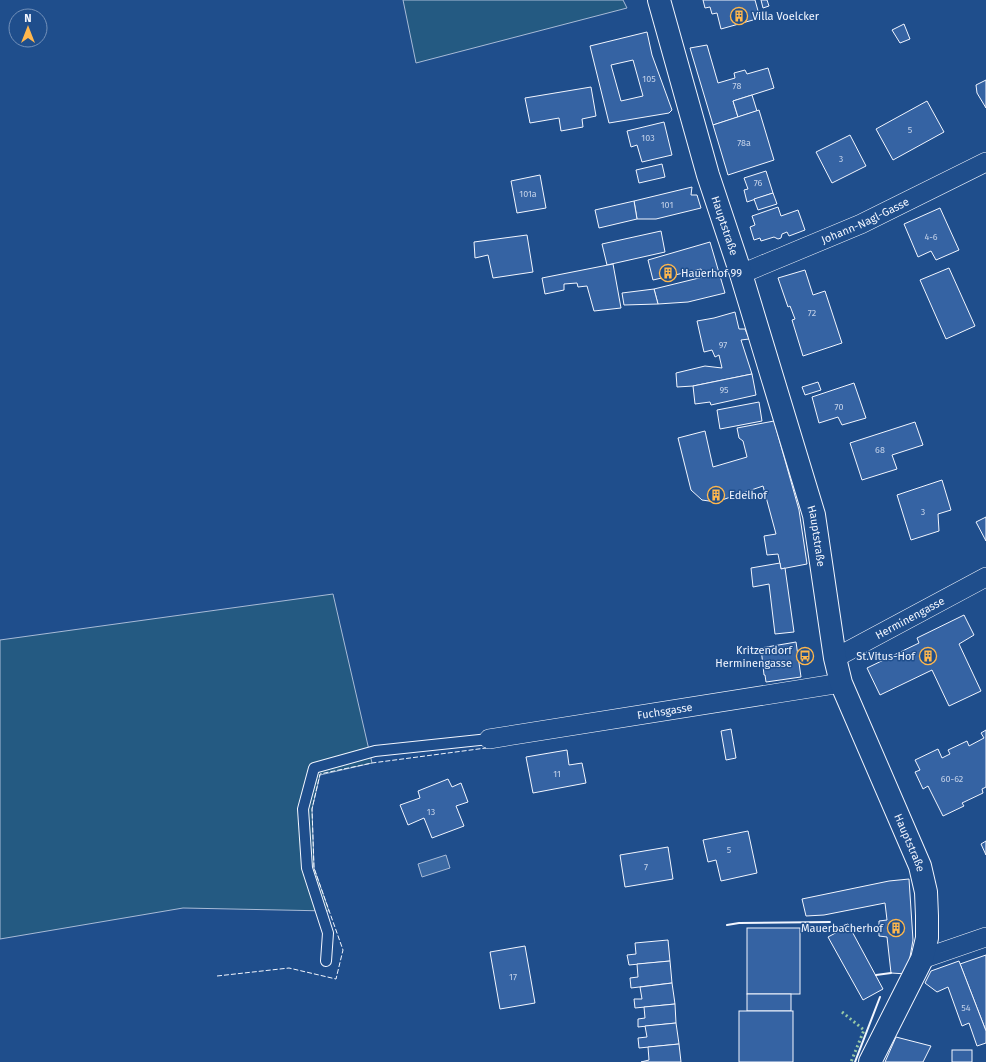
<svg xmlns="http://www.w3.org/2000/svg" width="986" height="1062" font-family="'Fira Sans',sans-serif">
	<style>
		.green { fill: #245a82; stroke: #a8bbd7 }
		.water { fill: #3b69a3; stroke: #a8bbd7 }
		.building { fill: #3563a3; stroke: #f2f6ff; fill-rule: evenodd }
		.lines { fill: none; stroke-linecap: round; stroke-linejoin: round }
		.lane-casing { stroke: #f2f6ff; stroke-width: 12 }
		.street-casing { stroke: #f2f6ff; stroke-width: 20 }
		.secondary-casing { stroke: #f2f6ff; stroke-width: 24 }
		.lane { stroke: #1f4e8c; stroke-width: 10 }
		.street { stroke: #1f4e8c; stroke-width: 19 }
		.secondary { stroke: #1f4e8c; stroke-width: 22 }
		.hedge { stroke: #97c8a6; stroke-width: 3; stroke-dasharray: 2 3; stroke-linecap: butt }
		.fence { stroke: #f2f6ff; stroke-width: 1; stroke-dasharray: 5 2; stroke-linecap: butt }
		.wall { stroke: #f2f6ff; stroke-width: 2 }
		.labels { text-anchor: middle; stroke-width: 3; stroke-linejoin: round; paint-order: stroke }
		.number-label { font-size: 9px; fill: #c3d1e8 }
		.poi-label { font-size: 11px; fill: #f2f6ff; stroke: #1f4e8c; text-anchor: start }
		.street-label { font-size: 11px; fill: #f2f6ff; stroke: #1f4e8c }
	</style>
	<rect width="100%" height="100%" fill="#1f4e8c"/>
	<g class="green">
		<path d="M403 0H623L627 8 416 63Z"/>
		<path d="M333 594 372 763 320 775 312 809 314 868 329 911 183 908 0 939V640Z"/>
	</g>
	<path class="water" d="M446 855 450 868 422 877 418 864Z"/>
	<g class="building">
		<path d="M703 0H755L760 18 721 29 717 13 712 14 710 7 705 8Z"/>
		<path d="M761 0H767L769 6 763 8Z"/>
		<path d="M904 24 910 39 900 43 892 30Z"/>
		<path d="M647 32 652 55 672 110 669 113 609 123 590 46ZM633 60 643 96 621 101 611 65Z"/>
		<path d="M707 45 718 83 735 78 734 73 745 70 747 74 768 68 774 88 733 101 738 117 713 125 690 48Z"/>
		<path d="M986 80V108L977 93 976 85Z"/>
		<path d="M591 87 596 116 582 119 583 127 561 131 559 118 530 123 525 98Z"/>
		<path d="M752 95 757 111 738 117 733 101Z"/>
		<path d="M927 101 944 132 893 160 876 129Z"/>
		<path d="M759 110 774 160 728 175 713 125Z"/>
		<path d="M664 122 672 155 642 162 637 145 631 147 627 131Z"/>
		<path d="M850 135 866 166 832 183 816 152Z"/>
		<path d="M662 164 665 177 639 183 636 170Z"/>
		<path d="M766 171 773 193 747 202 744 190 748 189 744 178Z"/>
		<path d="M540 175 546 208 517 213 511 181Z"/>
		<path d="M692 187 691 195H697L701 208 656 219H637L634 201Z"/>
		<path d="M773 193 777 204 758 210 754 199Z"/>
		<path d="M634 201 637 219 599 228 595 210Z"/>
		<path d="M778 207 781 216 798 210 805 230 789 236 787 232 782 234 781 238 778 239 774 237 761 241 760 238 754 240 750 227 755 225 752 216Z"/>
		<path d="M940 208 959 250 936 260 931 251 918 257 904 224Z"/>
		<path d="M661 231 665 252 607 265 602 244Z"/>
		<path d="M527 235 533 272 493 278 488 255 475 258 474 242Z"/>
		<path d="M710 242 725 293 688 302 658 304 654 289 703 277 701 269 653 280 648 260Z"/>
		<path d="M613 264 621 308 594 311 587 286 578 287 577 283 564 284V290L545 294 542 278Z"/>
		<path d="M949 268 975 326 946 339 920 280Z"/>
		<path d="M805 270 813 295 825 291 842 343 803 356 792 320 795 319 790 306 788 307 778 278Z"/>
		<path d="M654 289 658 304 624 305 622 293Z"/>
		<path d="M735 312 739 329H745L749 339 741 340 752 374 693 386 677 387 676 373 705 366 722 368 719 355 715 357 712 350 704 352 697 321 714 318Z"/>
		<path d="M752 374 756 395 711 405 710 402 695 404 693 386Z"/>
		<path d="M818 382 821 390 805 395 802 387Z"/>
		<path d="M854 383 866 418 842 425 838 417 819 423 812 397Z"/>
		<path d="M759 402 762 421 720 429 717 410Z"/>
		<path d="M774 421 799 510 807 564 781 569 778 554 767 555 764 536 776 534 763 486 716 502 702 500 691 490 678 438 705 431 713 467 747 457 743 441 739 438 737 428Z"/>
		<path d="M915 422 923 445 892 455 897 469 862 480 850 443Z"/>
		<path d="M942 480 951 510 938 514 939 531 911 540 897 495Z"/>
		<path d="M986 517V541L976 522Z"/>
		<path d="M780 563 781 569 785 568 794 632 775 634 769 584 753 587 751 568Z"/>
		<path d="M964 615 974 635 959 644 981 691 949 706 932 670 880 695 867 668 919 643 917 638Z"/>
		<path d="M796 642 801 677 766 682 765 675H764L761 648Z"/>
		<path d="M731 729 736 758 726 760 721 731Z"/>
		<path d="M986 730V787L982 789 983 793 962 803 964 806 943 816 928 786 923 789 915 772 920 770 915 760 938 749 942 758 950 754 948 750 967 741 969 746 984 738 981 733Z"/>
		<path d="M567 750 569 765 582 763 586 783 533 793 526 757Z"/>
		<path d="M448 779 452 787 461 783 468 802 456 806 464 826 432 838 424 818 408 825 400 805 420 798 418 791Z"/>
		<path d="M748 831 757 873 721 881 716 860 708 862 703 840Z"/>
		<path d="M986 841V855L981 844Z"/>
		<path d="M668 847 673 879 625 887 620 855Z"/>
		<path d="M909 879 913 940 907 974 891 973 887 937 879 936V921L887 920 885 903 824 915 806 916 802 899 889 881Z"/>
		<path d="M848 924 883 989 863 1000 828 937 843 929 842 926Z"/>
		<rect x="747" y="928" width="53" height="66"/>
		<path d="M668 940 670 961 629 965 627 955 636 954 635 943Z"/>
		<path d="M525 946 535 1003 500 1009 490 952Z"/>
		<path d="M986 955V1031L960 964Z"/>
		<path d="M670 961 672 983 631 988 630 978 638 977 637 964Z"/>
		<path d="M959 961 986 1031V1043L977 1046 969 1023 962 1026 948 987 937 992 925 983 931 971Z"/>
		<path d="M672 983 675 1004 635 1008 634 999H642L640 987Z"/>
		<rect x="747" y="994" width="44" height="17"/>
		<path d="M675 1004 676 1023 638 1027V1019L645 1018 644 1007Z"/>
		<rect x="739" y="1011" width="54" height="51"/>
		<path d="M676 1023 679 1044 639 1048 638 1038 647 1037 645 1026Z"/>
		<path d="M896 1037 931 1046 923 1062H885Z"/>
		<path d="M679 1044 681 1062H641L649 1060 648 1047Z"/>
		<rect x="952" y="1050" width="20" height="12"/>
	</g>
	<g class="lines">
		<g class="lane-casing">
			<path id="lane" d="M326 961 328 933 307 868 303 809 314 768 375 751 489 739"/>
		</g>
		<g class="street-casing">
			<g id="street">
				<path id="s1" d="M741 274 861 224 986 162"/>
				<path id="s2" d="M835 658 986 577"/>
				<path id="s3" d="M489 739 841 683"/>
				<path d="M922 959 986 937"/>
			</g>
		</g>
		<g class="secondary-casing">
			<g id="secondary">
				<path id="s4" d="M659 0 708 175 741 274 814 515 835 658 841 683 920 866 926 892 927 916V938L922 959 870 1062"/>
			</g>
		</g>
		<use href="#lane" class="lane"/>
		<use href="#street" class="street"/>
		<use href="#secondary" class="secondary"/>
		<path class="hedge" d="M842 1012 864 1030 851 1062"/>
		<path class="fence" d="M217 976 289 968 336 979 343 950 314 868 312 809 320 774 372 763 486 748"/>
		<g class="wall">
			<path d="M727 925 739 923 830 922"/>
			<path d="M876 975 891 973"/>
			<path d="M855 1062 880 997"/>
		</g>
	</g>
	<defs>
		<g id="building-ring" transform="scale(0.9)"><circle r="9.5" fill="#1f4e8c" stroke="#ffb74d" stroke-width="1.5"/><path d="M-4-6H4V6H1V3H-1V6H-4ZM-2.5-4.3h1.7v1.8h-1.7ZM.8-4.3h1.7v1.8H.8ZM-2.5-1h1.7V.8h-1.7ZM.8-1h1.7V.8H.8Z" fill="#ffb74d"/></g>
		<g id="bus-ring" transform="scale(0.9)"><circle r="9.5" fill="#1f4e8c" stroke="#ffb74d" stroke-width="1.5"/><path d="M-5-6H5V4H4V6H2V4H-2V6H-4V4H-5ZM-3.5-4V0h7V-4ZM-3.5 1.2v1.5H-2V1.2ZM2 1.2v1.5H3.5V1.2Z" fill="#ffb74d"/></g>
	</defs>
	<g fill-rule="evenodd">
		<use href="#building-ring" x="739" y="16"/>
		<use href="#building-ring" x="668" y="273"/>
		<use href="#building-ring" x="716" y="495"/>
		<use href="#bus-ring" x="805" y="656"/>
		<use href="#building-ring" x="928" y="656"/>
		<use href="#building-ring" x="896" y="928"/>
	</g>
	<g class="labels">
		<g class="number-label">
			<text x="649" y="82">105</text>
			<text x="737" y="89">78</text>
			<text x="910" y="133">5</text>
			<text x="648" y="141">103</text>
			<text x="744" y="146">78a</text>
			<text x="841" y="162">3</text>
			<text x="758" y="186">76</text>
			<text x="528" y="197">101a</text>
			<text x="667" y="208">101</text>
			<text x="931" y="240">4-6</text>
			<text x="812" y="316">72</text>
			<text x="723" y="348">97</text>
			<text x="724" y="393">95</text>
			<text x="839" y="410">70</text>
			<text x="880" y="453">68</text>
			<text x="923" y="515">3</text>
			<text x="557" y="777">11</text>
			<text x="952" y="782">60-62</text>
			<text x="431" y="815">13</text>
			<text x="729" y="853">5</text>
			<text x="646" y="870">7</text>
			<text x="513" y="980">17</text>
			<text x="966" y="1011">54</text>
		</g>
		<g class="poi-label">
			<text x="752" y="20">Villa Voelcker</text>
			<text x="681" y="277">Hauerhof 99</text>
			<text x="729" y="499">Edelhof</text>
			<text x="792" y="654" text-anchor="end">Kritzendorf<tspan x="792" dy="13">Herminengasse</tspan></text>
			<text x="915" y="660" text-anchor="end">St.Vitus-Hof</text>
			<text x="883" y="932" text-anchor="end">Mauerbacherhof</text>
		</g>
		<g class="street-label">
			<text dy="4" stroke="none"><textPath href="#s1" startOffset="135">Johann-Nagl-Gasse</textPath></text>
			<text dy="4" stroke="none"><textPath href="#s4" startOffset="235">Hauptstraße</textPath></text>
			<text dy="4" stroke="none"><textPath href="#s4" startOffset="559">Hauptstraße</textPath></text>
			<text dy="4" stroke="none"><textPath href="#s2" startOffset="85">Herminengasse</textPath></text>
			<text dy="4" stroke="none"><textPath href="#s3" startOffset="178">Fuchsgasse</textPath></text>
			<text dy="4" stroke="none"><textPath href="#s4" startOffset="882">Hauptstraße</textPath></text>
		</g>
	</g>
	<g transform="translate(28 28)"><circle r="19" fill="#1f4e8c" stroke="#7391ba"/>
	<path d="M0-3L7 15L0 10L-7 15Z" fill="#ffb74d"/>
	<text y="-6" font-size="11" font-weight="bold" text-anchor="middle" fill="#f2f6ff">N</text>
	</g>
</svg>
